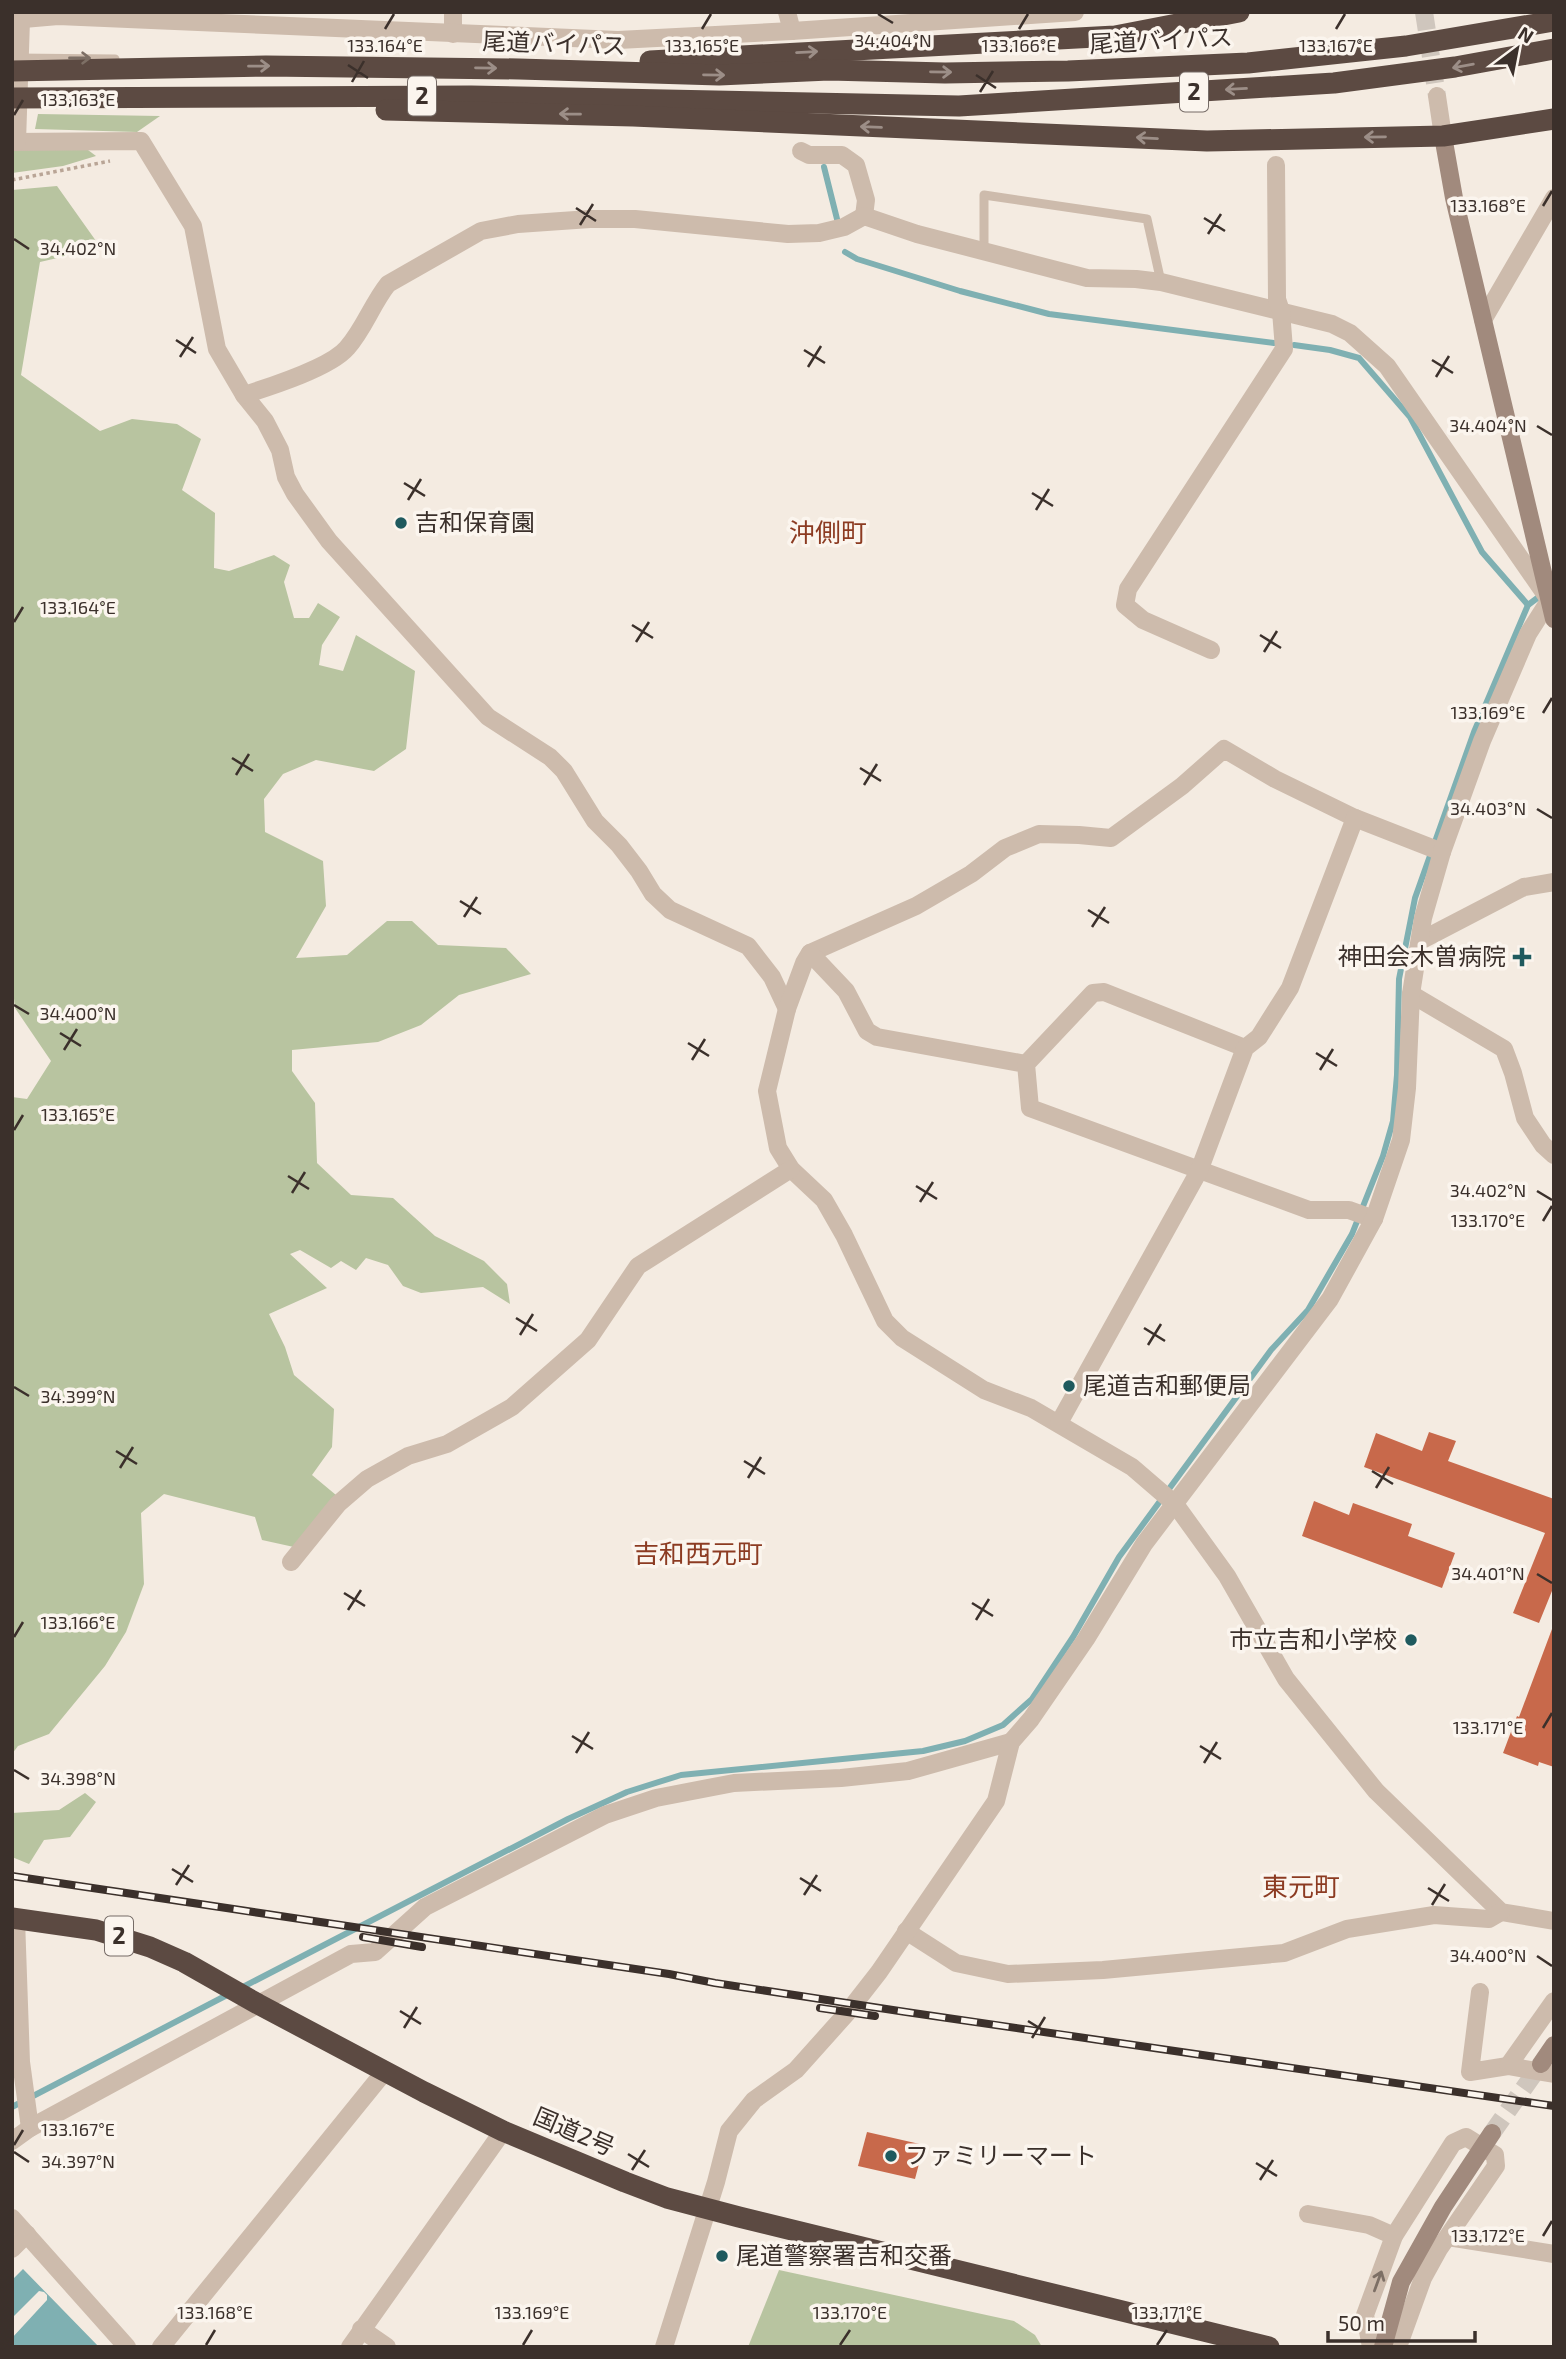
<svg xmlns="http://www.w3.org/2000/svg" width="1566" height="2359" font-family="'Exo 2','Noto Sans JP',sans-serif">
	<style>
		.green { fill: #b8c4a0 }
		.water { fill: #7fb0b2 }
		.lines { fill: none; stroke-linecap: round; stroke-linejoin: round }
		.stream { stroke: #7fb0b2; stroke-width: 6 }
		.building { fill: #c8694b }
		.street-tunnel { stroke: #cfc6bd; stroke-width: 18; stroke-dasharray: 18 9; stroke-linecap: butt }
		.secondary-tunnel { stroke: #cfc6bd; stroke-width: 18; stroke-dasharray: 18 9; stroke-linecap: butt }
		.path { stroke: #b9a596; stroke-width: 3.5; stroke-dasharray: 3.5 3.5; stroke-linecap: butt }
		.lane { stroke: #cdbbac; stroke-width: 9 }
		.street { stroke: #cdbbac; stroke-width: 18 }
		.secondary { stroke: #a18a7d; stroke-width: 18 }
		.highway { stroke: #5c4a42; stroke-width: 21 }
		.rail-casing { stroke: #3b302b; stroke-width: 8 }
		.rail { stroke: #fbf5ee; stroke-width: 5; stroke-dasharray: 16; stroke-linecap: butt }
		.oneway { stroke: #9c8e87 }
		.oneway2 { stroke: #7d6f65 }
		.ticks { fill: none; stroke: #3b302b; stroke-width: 2.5 }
		.poi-dot { fill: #1f5a5e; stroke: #fbf5ee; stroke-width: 2.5 }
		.labels { text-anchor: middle; stroke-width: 7; stroke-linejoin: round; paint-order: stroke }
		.shield { fill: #fbf5ee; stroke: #756b66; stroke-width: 2 }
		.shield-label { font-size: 23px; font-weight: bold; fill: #3b302b }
		.street-label { font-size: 24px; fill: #3b302b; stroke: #fbf5ee }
		.poi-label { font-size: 24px; fill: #3b302b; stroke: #fbf5ee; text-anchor: start }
		.neighbourhood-label { font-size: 26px; fill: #8c3b22; stroke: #fbf5ee }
		.ticks-label { font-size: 18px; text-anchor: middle; fill: #3b302b; stroke: #fbf5ee; stroke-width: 7; stroke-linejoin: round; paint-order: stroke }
	</style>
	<rect width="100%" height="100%" fill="#f4ebe1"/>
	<g class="green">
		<path d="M38 114 160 116 137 132 35 129Z"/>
		<path d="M12 147 88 150 96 156 63 166 12 173Z"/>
		<path d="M57 186 101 248 40 262 21 375 100 431 132 419 177 424 201 439 182 490 215 513 214 568 229 571 274 555 290 565 284 582 294 618H309L318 603 340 617 322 645 319 665 343 671 356 635 415 671 406 749 374 771 316 760 283 774 264 799 265 832 323 861 326 906 296 958 347 955 387 921H412L438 945 506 948 531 974 459 995 421 1025 378 1042 292 1050V1071L315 1103 317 1163 351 1195 393 1198 435 1236 484 1261 507 1284 510 1304 483 1287 421 1293 403 1286 388 1265 366 1258 356 1270 341 1261 331 1268 300 1250 290 1254 327 1288 269 1314 285 1347 294 1375 334 1409 332 1447 312 1475 336 1495 303 1549 262 1540 255 1517 164 1494 141 1513 144 1584 126 1632 105 1666 49 1734 18 1746 12 1754V1097L27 1099 51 1061 15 1008 12 980V190Z"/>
		<path d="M85 1793 96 1802 70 1837 44 1840 29 1864 12 1857V1813L59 1810Z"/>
		<path d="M779 2270 1014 2321 1035 2335 1042 2347H748Z"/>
	</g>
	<path class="water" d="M23 2269 99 2347H12V2338L47 2300V2295L44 2292 39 2291 12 2318V2280Z"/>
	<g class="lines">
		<g class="stream">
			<path d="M824 167 837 219"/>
			<path d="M845 252 857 259 960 291 1049 314 1274 343"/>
			<path d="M1294 345 1330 350 1359 358 1410 417 1482 552 1528 605"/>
			<path d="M239 1989 568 1819 627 1792 681 1775 923 1751 965 1741 1003 1725 1032 1699 1073 1637 1119 1557 1271 1350 1308 1310 1352 1234 1383 1156 1393 1121 1397 1075 1399 979 1415 898 1474 732 1528 605 1544 593"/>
			<path d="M12 2107 229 1994"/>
		</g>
	</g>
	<g class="building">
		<path d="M1429 1432 1456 1441 1448 1461 1554 1499V1586L1539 1623 1513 1613 1545 1533 1364 1467 1376 1433 1422 1451Z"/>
		<path d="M1314 1501 1349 1515 1353 1503 1412 1524 1408 1536 1455 1553 1442 1588 1302 1536Z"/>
		<path d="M1552 1629 1554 1630V1767L1539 1762 1538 1766 1503 1753 1517 1716 1519 1717Z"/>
		<path d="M867 2132 924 2145 915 2179 858 2166Z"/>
	</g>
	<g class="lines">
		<path class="street-tunnel" d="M1424 12 1437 96"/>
		<path class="secondary-tunnel" d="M1492 2133 1541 2064"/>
		<path class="path" d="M12 180 110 161"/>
		<g class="lane">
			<path d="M17 58 115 59"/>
			<path d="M984 251V195L1147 219 1161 282"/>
		</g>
		<g class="street">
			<path d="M453 12V34"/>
			<path d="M787 12 792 31"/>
			<path d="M12 20 58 16 618 40 792 31 1075 12"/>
			<path d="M1437 96 1443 136"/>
			<path d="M12 142 141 141 193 226 217 349 244 395 265 421 280 450 286 477 295 494 329 541 488 717 550 757 564 771 595 821 619 845 639 871 653 894 670 910 748 946 772 977 787 1009"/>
			<path d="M17 142 21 20 28 13"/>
			<path d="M801 151 809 155H842L856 165 866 200 864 216"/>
			<path d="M1483 320 1554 198"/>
			<path d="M244 395C269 387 330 368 347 348 364 329 372 304 388 284L481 231 518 224 590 219H635L788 234 819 233 844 227 864 216 917 234 1087 278 1136 279 1161 282 1332 324 1350 333 1387 366 1550 601"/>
			<path d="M1211 650 1143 620 1125 605 1128 589 1284 349 1281 311 1277 299 1276 165"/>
			<path d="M1442 852 1355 818 1275 779 1224 749 1182 786 1111 838 1079 835 1039 834 1005 848 971 874 916 906 810 953 804 963 787 1009 767 1091 778 1148 791 1169 824 1200 844 1235 885 1321 902 1338 984 1390 1031 1408 1132 1467 1175 1504 1227 1576 1286 1679 1376 1791 1501 1912 1554 1921"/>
			<path d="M1420 941 1524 887 1554 882"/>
			<path d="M810 953 846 991 867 1031 877 1037 1026 1064"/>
			<path d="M1411 994 1504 1049 1513 1073 1525 1118 1543 1145 1554 1155"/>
			<path d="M1245 1048 1104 992 1093 993 1026 1064 1030 1108 1309 1210H1349L1374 1219"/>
			<path d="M1059 1423 1199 1171 1245 1048 1259 1037 1290 988 1355 818"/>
			<path d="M291 1562 338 1504 367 1479 408 1456 447 1444 512 1407 588 1340 638 1266 791 1169"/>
			<path d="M16 1919 21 2062 30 2128"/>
			<path d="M906 1931 956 1963 1008 1974 1103 1970 1284 1953 1347 1929 1434 1915 1489 1919 1501 1912"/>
			<path d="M1480 1992 1470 2072 1508 2066"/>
			<path d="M1554 2001 1508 2066 1554 2074"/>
			<path d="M12 2141 30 2128 351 1954 375 1952 425 1907 605 1815 656 1798 734 1783 841 1778 908 1771 1011 1742"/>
			<path d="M1308 2214 1369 2225 1394 2236"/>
			<path d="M12 2218 127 2347"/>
			<path d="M1448 2237 1554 2254"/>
			<path d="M12 2249 27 2234"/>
			<path d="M361 2329 387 2347"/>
			<path d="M161 2347 385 2071"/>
			<path d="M350 2347 503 2131"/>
			<path d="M664 2347 716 2182 729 2131 754 2100 796 2070 847 2013 879 1972 996 1801 1011 1742 1031 1719 1086 1639 1144 1544 1330 1299 1374 1219 1401 1140 1407 1088 1411 994 1423 918 1442 852 1482 741 1528 634 1554 593"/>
			<path d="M1371 2347 1365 2315 1394 2236 1453 2143 1466 2137 1495 2155 1496 2166 1439 2249 1423 2278 1398 2347"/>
		</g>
		<g class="secondary">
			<path d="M1443 136 1454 198 1554 619"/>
			<path d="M1541 2064 1554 2045"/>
			<path d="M1383 2347 1401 2282 1443 2207 1492 2133"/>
		</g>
		<g class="highway">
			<path d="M650 61 1115 36 1239 12"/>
			<path d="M12 71 266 66 519 69 719 75 829 70 945 73 1068 71 1248 63 1406 46 1554 21"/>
			<path d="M12 98 471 96 959 106 1334 83 1455 67 1554 49"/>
			<path d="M386 110 633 116 1207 141 1443 136 1554 119"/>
			<path d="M12 1918 96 1930 150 1947 184 1962 258 2004 424 2092 503 2131 625 2182 667 2198 739 2217 1269 2347"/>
		</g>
		<g class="rail-casing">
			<g id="rail">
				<path d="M12 1876 669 1974 715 1983 906 2012 1554 2106"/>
				<path d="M363 1937 422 1947"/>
				<path d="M820 2008 875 2016"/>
			</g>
		</g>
		<use href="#rail" class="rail"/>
	</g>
	<defs><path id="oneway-shaft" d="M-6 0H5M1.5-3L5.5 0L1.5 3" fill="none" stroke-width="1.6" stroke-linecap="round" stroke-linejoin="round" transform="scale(1.75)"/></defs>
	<g class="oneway">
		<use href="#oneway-shaft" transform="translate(807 52) rotate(-3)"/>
		<use href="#oneway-shaft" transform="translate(259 66) rotate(-1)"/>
		<use href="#oneway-shaft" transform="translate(1463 66) rotate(170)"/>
		<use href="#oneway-shaft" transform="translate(486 68) rotate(1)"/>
		<use href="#oneway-shaft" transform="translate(941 72) rotate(1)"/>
		<use href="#oneway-shaft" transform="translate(714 75) rotate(1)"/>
		<use href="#oneway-shaft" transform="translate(1236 89) rotate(177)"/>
		<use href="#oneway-shaft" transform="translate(570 114) rotate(-179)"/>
		<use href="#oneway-shaft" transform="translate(871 127) rotate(-178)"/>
		<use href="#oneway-shaft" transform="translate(1375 137) rotate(179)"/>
		<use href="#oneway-shaft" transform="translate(1147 138) rotate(-177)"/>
	</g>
	<g class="oneway2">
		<use href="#oneway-shaft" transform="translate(80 58)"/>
		<use href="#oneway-shaft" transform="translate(1378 2281) rotate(-70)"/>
	</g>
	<path class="ticks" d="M878 14 893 23M385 29 394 14M702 29 711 14M1019 29 1028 14M1336 29 1345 14M348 65 368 78M976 75 996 88M352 82 364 61M980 92 993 71M14 115 23 100M1543 206 1552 191M576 208 596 221M1204 218 1225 231M580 225 593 204M1208 234 1221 214M14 239 29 249M176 340 196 353M804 350 825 363M180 357 193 337M1432 360 1453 373M808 367 821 346M1436 377 1449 356M1537 426 1552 435M404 483 425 496M1032 493 1053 506M408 500 421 479M1036 510 1049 489M14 622 23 607M632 625 653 638M1260 635 1281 648M636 642 649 622M1264 652 1277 631M1543 713 1552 698M232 758 253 771M860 768 881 781M236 775 249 754M864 785 877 764M1537 809 1552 818M460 901 481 914M1088 910 1109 923M464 917 477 897M1092 927 1105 907M14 1005 29 1014M60 1033 81 1046M688 1043 709 1056M64 1050 77 1029M1316 1053 1337 1066M692 1060 705 1039M1320 1070 1333 1049M14 1130 23 1115M288 1176 309 1189M916 1186 937 1199M1537 1191 1552 1200M292 1193 305 1172M920 1202 933 1182M1543 1221 1552 1206M516 1318 537 1331M1144 1328 1165 1341M520 1335 533 1314M1148 1345 1161 1324M14 1387 29 1396M116 1451 137 1464M744 1461 765 1474M120 1468 133 1447M1372 1471 1393 1484M748 1478 761 1457M1376 1488 1389 1467M1537 1574 1552 1583M344 1593 365 1606M972 1603 993 1616M348 1610 361 1590M976 1620 989 1599M14 1637 23 1622M1543 1728 1552 1713M572 1736 593 1749M1200 1746 1221 1759M576 1753 589 1732M1204 1763 1217 1742M14 1770 29 1779M172 1869 193 1882M800 1878 821 1891M176 1885 189 1865M1428 1888 1449 1901M804 1895 817 1875M1432 1905 1445 1884M1537 1956 1552 1966M400 2011 421 2024M1028 2021 1049 2034M404 2028 417 2007M1032 2038 1045 2017M14 2145 23 2130M14 2152 29 2162M628 2154 649 2167M1256 2163 1277 2176M632 2170 645 2150M1260 2180 1273 2160M1543 2236 1552 2221M206 2345 215 2330M523 2345 532 2330M840 2345 850 2330M1157 2345 1167 2330"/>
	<g class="poi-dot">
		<circle cx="401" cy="523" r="7"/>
		<path d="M1518.5 946.5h7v7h7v7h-7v7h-7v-7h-7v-7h7z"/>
		<circle cx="1069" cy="1386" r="7"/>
		<circle cx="1411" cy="1640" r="7"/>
		<circle cx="891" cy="2156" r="7"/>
		<circle cx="722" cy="2256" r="7"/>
	</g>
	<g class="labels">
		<g class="shield">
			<rect x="1180" y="72.5" width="28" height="39" rx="5"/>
			<rect x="408" y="76.5" width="28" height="39" rx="5"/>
			<rect x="105" y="1916.5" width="28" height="39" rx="5"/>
		</g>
		<g class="shield-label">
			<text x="1194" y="100">2</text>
			<text x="422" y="104">2</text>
			<text x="119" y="1944">2</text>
		</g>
		<g class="street-label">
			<text transform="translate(1161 41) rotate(-3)" y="8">尾道バイパス</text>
			<text transform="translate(554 44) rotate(2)" y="8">尾道バイパス</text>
			<text transform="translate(574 2132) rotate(23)" y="8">国道2号</text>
		</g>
		<g class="poi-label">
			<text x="415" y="531">吉和保育園</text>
			<text x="1506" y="965" text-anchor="end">神田会木曽病院</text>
			<text x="1083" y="1394">尾道吉和郵便局</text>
			<text x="1397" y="1648" text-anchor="end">市立吉和小学校</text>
			<text x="905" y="2164">ファミリーマート</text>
			<text x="736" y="2264">尾道警察署吉和交番</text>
		</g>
		<g class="neighbourhood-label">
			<text x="828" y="542">沖側町</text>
			<text x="698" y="1563">吉和西元町</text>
			<text x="1301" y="1896">東元町</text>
		</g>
	</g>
	<g class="ticks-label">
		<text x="893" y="47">34.404°N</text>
		<text x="385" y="52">133.164°E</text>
		<text x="702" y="52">133.165°E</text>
		<text x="1019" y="52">133.166°E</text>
		<text x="1336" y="52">133.167°E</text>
		<text x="78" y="106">133.163°E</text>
		<text x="1488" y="212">133.168°E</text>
		<text x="78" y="255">34.402°N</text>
		<text x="1488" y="432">34.404°N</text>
		<text x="78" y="614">133.164°E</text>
		<text x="1488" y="719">133.169°E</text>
		<text x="1488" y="815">34.403°N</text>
		<text x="78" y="1020">34.400°N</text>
		<text x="78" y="1121">133.165°E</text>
		<text x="1488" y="1197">34.402°N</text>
		<text x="1488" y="1227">133.170°E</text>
		<text x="78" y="1403">34.399°N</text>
		<text x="1488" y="1580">34.401°N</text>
		<text x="78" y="1629">133.166°E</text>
		<text x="1488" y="1734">133.171°E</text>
		<text x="78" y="1785">34.398°N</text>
		<text x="1488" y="1962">34.400°N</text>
		<text x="78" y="2136">133.167°E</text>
		<text x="78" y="2168">34.397°N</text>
		<text x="1488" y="2242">133.172°E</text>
		<text x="215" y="2319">133.168°E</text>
		<text x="532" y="2319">133.169°E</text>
		<text x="850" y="2319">133.170°E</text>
		<text x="1167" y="2319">133.171°E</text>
	</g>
	<rect width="1566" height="2359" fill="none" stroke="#3b302b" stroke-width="28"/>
	<g transform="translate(1517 49) rotate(32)" stroke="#fbf5ee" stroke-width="5" paint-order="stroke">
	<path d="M0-5L12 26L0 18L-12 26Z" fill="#3b302b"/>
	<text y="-10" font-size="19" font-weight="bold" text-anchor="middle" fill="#3b302b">N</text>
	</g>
	<path d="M1328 2331v10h147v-10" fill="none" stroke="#3b302b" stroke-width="3.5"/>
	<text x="1338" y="2331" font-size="21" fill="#3b302b" stroke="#fbf5ee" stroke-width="5" paint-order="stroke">50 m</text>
</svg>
